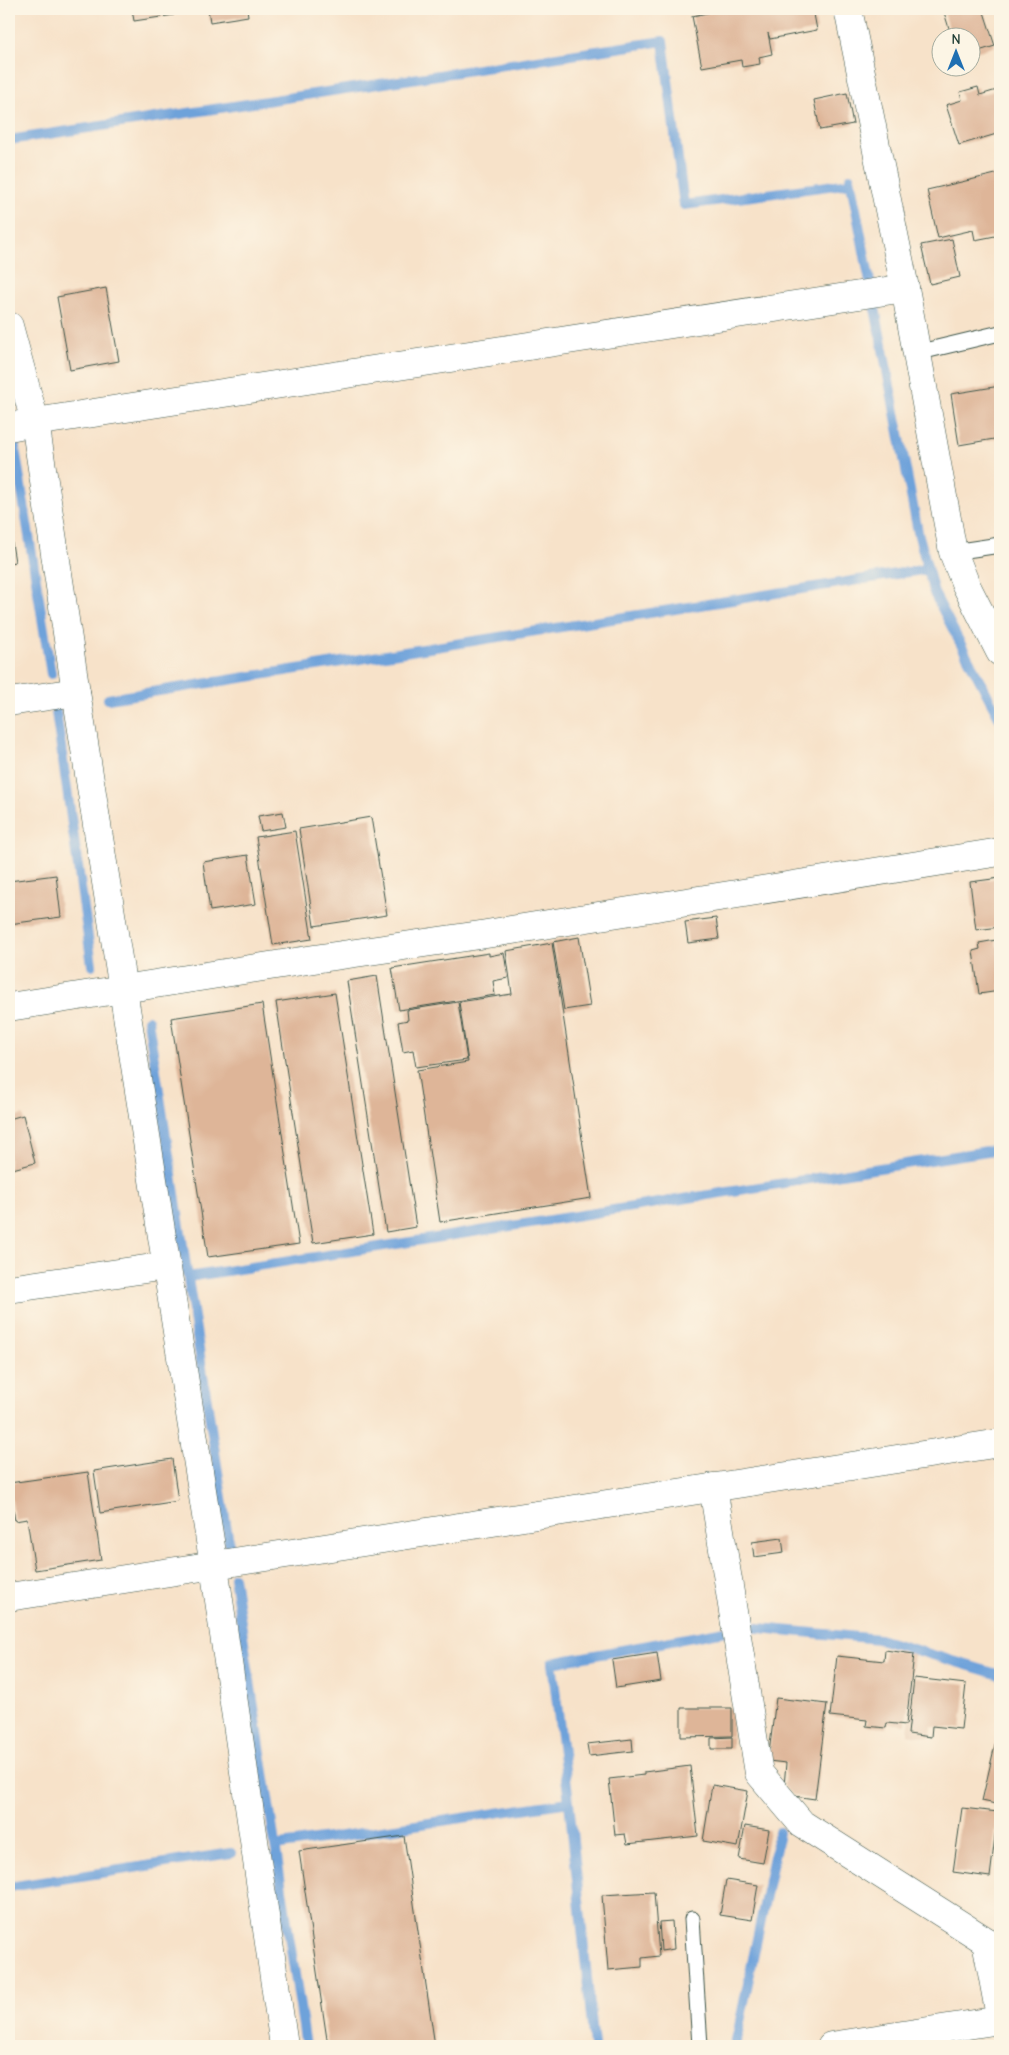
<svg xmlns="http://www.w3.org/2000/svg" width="1009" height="2055" font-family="'Comic Neue',sans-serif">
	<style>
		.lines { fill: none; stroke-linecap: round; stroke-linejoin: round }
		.stream { stroke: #6ea2da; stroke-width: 10 }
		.building { fill: #deb598 }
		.lane-casing { stroke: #3f564a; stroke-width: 17 }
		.street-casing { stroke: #3f564a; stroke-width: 29 }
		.lane { stroke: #fff; stroke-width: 15 }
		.street { stroke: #fff; stroke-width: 28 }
	</style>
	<rect width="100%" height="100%" fill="#fcf5e5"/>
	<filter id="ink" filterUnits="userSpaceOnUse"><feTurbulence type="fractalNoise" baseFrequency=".02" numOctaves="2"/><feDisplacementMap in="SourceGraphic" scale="10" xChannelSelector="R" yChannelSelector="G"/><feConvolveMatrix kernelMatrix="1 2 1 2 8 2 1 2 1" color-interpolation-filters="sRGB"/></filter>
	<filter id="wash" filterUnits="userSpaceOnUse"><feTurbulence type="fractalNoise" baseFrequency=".0096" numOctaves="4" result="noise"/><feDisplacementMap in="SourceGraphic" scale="20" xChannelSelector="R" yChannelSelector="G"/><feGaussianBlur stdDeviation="1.12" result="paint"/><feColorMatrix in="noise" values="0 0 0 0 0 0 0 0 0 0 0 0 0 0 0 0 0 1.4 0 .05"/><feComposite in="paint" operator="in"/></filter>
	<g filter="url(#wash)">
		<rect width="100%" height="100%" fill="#f7e2c9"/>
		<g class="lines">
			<g class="stream">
				<path d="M9 140 663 41 684 205 851 183"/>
				<path d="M850 178 918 532 934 593 1000 719"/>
				<path d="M14 442 51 674"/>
				<path d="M108 699 928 569"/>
				<path d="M56 712 92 965"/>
				<path d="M148 1020 229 1543"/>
				<path d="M188 1277 1000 1149"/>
				<path d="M234 1577 306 2046"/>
				<path d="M748 1627 879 1639 1000 1675"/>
				<path d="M569 1802 594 2046"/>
				<path d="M275 1846 569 1802 552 1663 725 1631"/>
				<path d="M9 1887 231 1853"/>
				<path d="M735 2046 779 1832"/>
			</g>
		</g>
		<g id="blocks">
			<g class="building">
				<path d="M132 9H173L174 15 134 21Z"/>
				<path d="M208 9H247L248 16 210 22Z"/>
				<path d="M717 9H813L817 30 770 39 768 33 772 54 759 57 760 64 742 67 741 60 702 67 692 16 717 11Z"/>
				<path d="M943 9H983L995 46 972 53V38H952Z"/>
				<path d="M978 87 980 95 1000 89V133L959 145 946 105 962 100 960 92Z"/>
				<path d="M847 93 853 124 820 130 814 100Z"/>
				<path d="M1000 173V235L975 240 973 230 938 238 927 190Z"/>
				<path d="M952 239 960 277 930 284 921 245Z"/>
				<path d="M106 288 119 361 70 370 57 297Z"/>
				<path d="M1000 386V438L959 445 951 394Z"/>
				<path d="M9 543H12L15 562 9 563Z"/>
				<path d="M283 812 286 827 261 831 258 816Z"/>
				<path d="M371 817 387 915 314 926 299 829Z"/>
				<path d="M295 831 312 939 273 945 256 837Z"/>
				<path d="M248 855 256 904 210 911 203 862Z"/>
				<path d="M56 875 61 917 9 924V881Z"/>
				<path d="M1000 878V927L976 930 970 882Z"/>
				<path d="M716 918 719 939 688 943 685 922Z"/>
				<path d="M579 937 590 1006 564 1010 553 942Z"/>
				<path d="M996 940 997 947 1000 946V991L979 994 973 951 980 949 979 943Z"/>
				<path d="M552 943 591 1198 440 1222 417 1070 468 1062 459 1002 512 994 506 951Z"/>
				<path d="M489 953V956L504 953 508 978 493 981 495 995 399 1010 392 968Z"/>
				<path d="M377 976 416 1227 386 1232 347 981Z"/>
				<path d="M335 993 373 1234 313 1243 276 1002Z"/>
				<path d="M458 1002 467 1060 416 1067 413 1050 403 1052 398 1022 408 1020 407 1010Z"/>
				<path d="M262 1004 299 1244 208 1257 171 1018Z"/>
				<path d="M23 1115 35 1163 9 1170V1119Z"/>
				<path d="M172 1459 178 1501 100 1513 94 1471Z"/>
				<path d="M88 1472 101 1560 35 1570 27 1519 15 1521 9 1483Z"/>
				<path d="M782 1538 784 1553 754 1557 752 1542Z"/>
				<path d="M885 1650 914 1654 906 1725 887 1723 886 1728 866 1726 867 1720 830 1716 837 1656 884 1661Z"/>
				<path d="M657 1653 661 1681 616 1688 612 1660Z"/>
				<path d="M914 1678 966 1684 961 1729 932 1726 931 1737 908 1734Z"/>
				<path d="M776 1698 827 1704 815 1799 794 1796 784 1786 786 1763 768 1761Z"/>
				<path d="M681 1708H732V1736L681 1737Z"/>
				<path d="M997 1736 1000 1737V1805L982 1801Z"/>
				<path d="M732 1737V1749H711V1738Z"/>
				<path d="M632 1739 633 1751 589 1756 587 1744Z"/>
				<path d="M690 1766 698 1836 627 1844 625 1834 615 1835 609 1779 644 1775V1772Z"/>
				<path d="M712 1785 748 1791 738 1847 703 1841Z"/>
				<path d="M962 1808 998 1812 990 1877 953 1872Z"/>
				<path d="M745 1826 769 1830 763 1863 739 1859Z"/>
				<path d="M404 1836 435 2046H328L299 1851Z"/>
				<path d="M726 1880 758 1885 752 1920 720 1915Z"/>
				<path d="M654 1892 659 1956 642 1958V1967L608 1970 602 1895Z"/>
				<path d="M672 1921 674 1949 661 1951 659 1922Z"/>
			</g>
		</g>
	</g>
	<g filter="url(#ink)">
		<use href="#blocks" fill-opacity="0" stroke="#3f564a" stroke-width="1"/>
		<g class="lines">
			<g class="lane-casing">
				<g id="lane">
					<path d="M916 353 1000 333"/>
					<path d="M953 552 1000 545"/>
					<path d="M692 1919 700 2046"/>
				</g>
			</g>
			<g class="street-casing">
				<g id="street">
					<path d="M848 9 905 288 953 552 966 585 1000 652"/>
					<path d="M9 326 35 422 76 692 214 1566 284 2046"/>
					<path d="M9 427 35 422 905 288"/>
					<path d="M9 702 76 692"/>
					<path d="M9 1007 314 959 480 935 1000 852"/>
					<path d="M9 1289 166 1266"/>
					<path d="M713 1487 759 1773 802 1824 986 1941 1000 2016"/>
					<path d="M9 1597 1000 1443"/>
					<path d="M831 2046 1000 2020"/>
				</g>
			</g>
			<use href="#lane" class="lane"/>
			<use href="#street" class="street"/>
		</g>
	</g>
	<rect width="1009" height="2055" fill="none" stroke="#fcf5e5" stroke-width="30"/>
	<g transform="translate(956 52)"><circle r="24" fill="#fcf5e5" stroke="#a4ab9e"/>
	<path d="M0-4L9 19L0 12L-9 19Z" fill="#1f6fb2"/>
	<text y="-8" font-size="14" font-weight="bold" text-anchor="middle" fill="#1f3d34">N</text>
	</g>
</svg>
